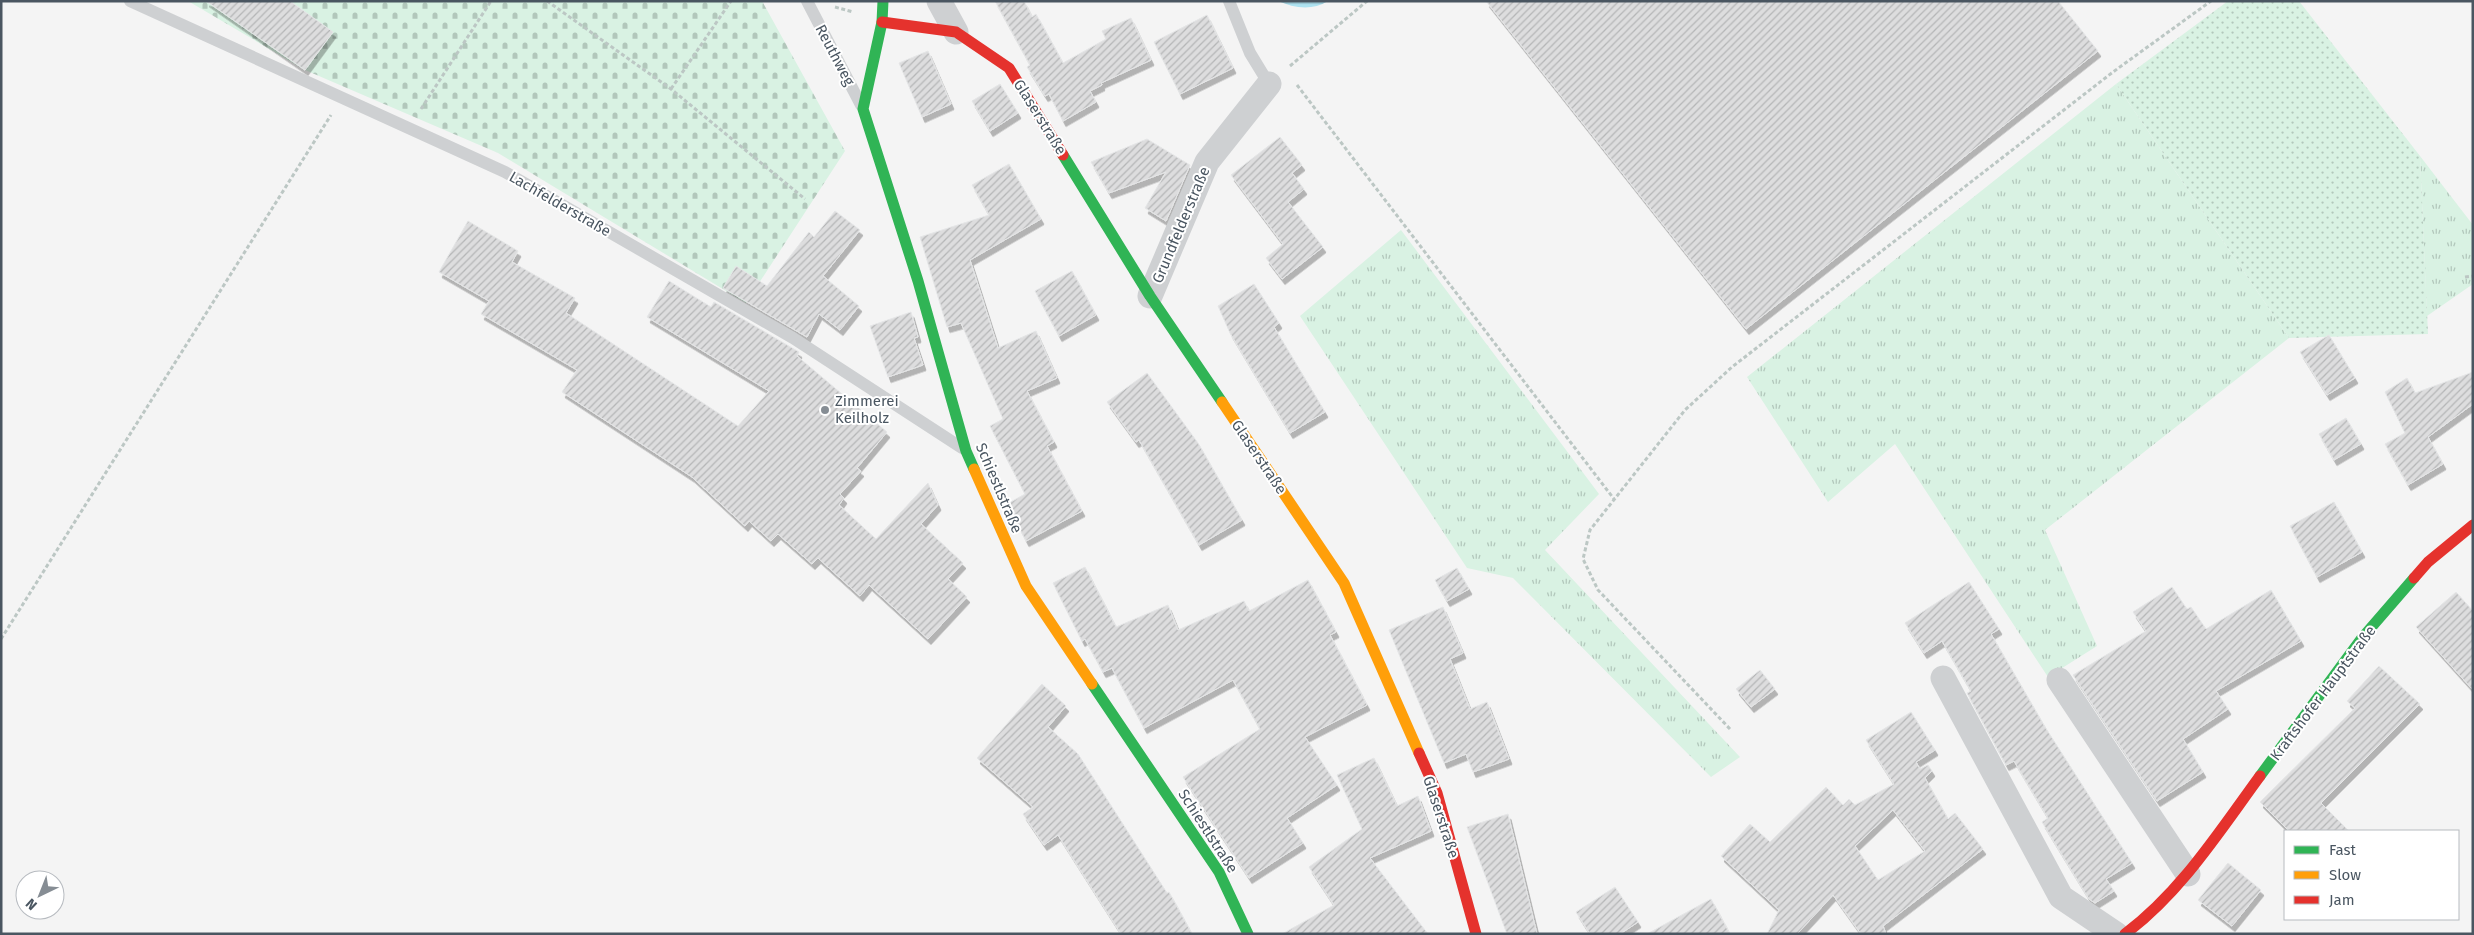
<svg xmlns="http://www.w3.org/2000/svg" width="2474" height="935" font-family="'Fira Sans',sans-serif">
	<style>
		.grass { fill: url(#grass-tufts) }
		.cemetery { fill: url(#cemetery-stones) }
		.park { fill: url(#park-dots) }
		.water { fill: url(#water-rules) }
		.building { fill: url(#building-hatch); stroke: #e5e6e7; fill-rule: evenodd; filter: url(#shadow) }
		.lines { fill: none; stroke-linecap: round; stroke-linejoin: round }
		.path { stroke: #bcc7c4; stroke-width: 3; stroke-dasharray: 4 2.5; stroke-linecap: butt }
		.lane { stroke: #ced0d2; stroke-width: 12 }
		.street { stroke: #ced0d2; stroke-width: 25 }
		.fast { stroke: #30b455; stroke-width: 11 }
		.slow { stroke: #ff9f0a; stroke-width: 11 }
		.jam { stroke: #e5322d; stroke-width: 11 }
		.poi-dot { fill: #868d94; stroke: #fff; stroke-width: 2 }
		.labels { text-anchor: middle; stroke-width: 4; stroke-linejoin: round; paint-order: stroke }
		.street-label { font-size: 15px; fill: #4a5661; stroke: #fff }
		.poi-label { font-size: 15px; fill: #4a5661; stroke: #fff; text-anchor: start }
	</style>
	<defs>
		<pattern id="grass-tufts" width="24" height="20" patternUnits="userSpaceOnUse" patternTransform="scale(1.25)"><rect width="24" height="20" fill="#d9f2e3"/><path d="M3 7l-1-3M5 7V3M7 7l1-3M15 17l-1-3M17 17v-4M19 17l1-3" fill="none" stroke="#b2c7bb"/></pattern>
		<pattern id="cemetery-stones" width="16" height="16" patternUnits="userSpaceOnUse" patternTransform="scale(1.25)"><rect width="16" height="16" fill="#d9f2e3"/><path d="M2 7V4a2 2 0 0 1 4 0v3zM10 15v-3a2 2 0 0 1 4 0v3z" fill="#b2c7bb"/></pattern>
		<pattern id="park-dots" width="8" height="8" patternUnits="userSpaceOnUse" patternTransform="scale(1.25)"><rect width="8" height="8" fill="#d9f2e3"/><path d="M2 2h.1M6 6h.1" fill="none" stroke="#b2c7bb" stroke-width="1.8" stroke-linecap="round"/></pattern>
		<pattern id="water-rules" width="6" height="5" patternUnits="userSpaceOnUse" patternTransform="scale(1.25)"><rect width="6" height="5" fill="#aee2f0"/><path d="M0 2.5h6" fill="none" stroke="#90bac6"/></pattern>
		<pattern id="building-hatch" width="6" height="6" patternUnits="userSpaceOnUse" patternTransform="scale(1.25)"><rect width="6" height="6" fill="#ddddde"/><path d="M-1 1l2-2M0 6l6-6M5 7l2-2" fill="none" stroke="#b5b6b7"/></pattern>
		<filter id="shadow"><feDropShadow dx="3" dy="5.5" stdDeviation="0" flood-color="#0004"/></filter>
	</defs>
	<rect width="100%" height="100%" fill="#f4f4f4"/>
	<g class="grass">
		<path d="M2116 84 2289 338 2045 530 2097 646 2048 677 1895 444 1828 502 1747 377Z"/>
		<path d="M2420 156 2473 225V284L2427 316Z"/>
		<path d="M1401 230 1599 494 1545 550 1740 757 1711 777 1513 578 1467 568 1300 316Z"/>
	</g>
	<path class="cemetery" d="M188 1H762L845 151 746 303 498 153 305 70Z"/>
	<path class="park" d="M2228 1H2299L2420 156 2428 334 2289 338 2116 84Z"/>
	<path class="water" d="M1278 1H1328C1312 11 1294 8 1278 1Z"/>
	<g class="building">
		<path d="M206 1H290L333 32 305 70Z"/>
		<path d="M995 1H1024L1032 17 1036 14 1063 63 1106 39 1102 31 1131 18 1151 60 1101 83 1102 85 1090 91 1096 102 1063 121 1049 94 1045 96 1027 67 1030 65Z"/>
		<path d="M1486 1H2058L2098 51 1746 329Z"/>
		<path d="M1207 15 1233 68 1180 94 1154 42Z"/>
		<path d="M928 51 951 104 922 117 899 63Z"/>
		<path d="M1000 84 1018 113 990 131 972 101Z"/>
		<path d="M1280 137 1302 165 1292 173 1304 189 1288 202 1323 247 1282 279 1266 258 1283 244 1231 175Z"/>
		<path d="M1147 139 1190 165 1166 221 1145 208 1166 172 1109 193 1091 162Z"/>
		<path d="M1009 164 1041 219 970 260 998 348 1036 331 1057 378 1027 391 1054 442 1047 446 1082 511 1026 541 1007 504 1025 494 990 426 1003 419 961 323 947 327 920 237 989 215 972 185Z"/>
		<path d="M835 211 860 230 823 276 859 306 840 330 819 314 807 337 723 288 736 266 767 286 809 232 814 237Z"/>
		<path d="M468 221 518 251 512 262 575 298 566 313 738 426 769 391 647 317 669 281 711 307 714 302 799 352 797 356 887 432 857 468 861 471 840 494 844 498 839 505 876 539 928 483 938 505 921 524 963 563 948 579 967 597 928 639 869 585 860 596 818 558 812 564 778 534 771 541 749 521 745 526 692 477 562 392 577 370 481 314 489 301 439 272Z"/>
		<path d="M1072 271 1096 315 1059 336 1035 291Z"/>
		<path d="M1254 284 1279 323 1274 327 1325 412 1290 433 1230 333 1218 306Z"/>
		<path d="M911 312 918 337 914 338 923 365 888 377 870 326Z"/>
		<path d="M2329 335 2355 378 2327 395 2300 352Z"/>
		<path d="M2473 372V404L2428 437 2443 464 2408 485 2385 444 2405 433 2385 392 2407 378 2415 393Z"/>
		<path d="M1147 373 1198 443 1242 520 1199 545 1139 440 1136 442 1107 402Z"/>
		<path d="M2346 418 2361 444 2334 460 2319 434Z"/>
		<path d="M2334 502 2362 552 2317 577 2290 526Z"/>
		<path d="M1085 567 1116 627 1168 605 1178 630 1244 601 1249 611 1308 580 1336 632 1330 635 1367 705 1305 737 1337 785 1287 818 1303 843 1249 878 1183 777 1260 729 1233 680 1144 728 1112 668 1103 672 1085 639 1082 641 1053 583Z"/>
		<path d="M1457 568 1469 589 1447 601 1435 580Z"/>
		<path d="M1969 582 1999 629 1991 634 2045 727 2132 863 2106 879 2114 891 2095 903 2089 899 2042 822 2048 818 2014 761 2006 765 1967 693 1971 691 1942 641 1924 653 1905 623Z"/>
		<path d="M2172 587 2187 609 2191 607 2206 629 2271 590 2301 641 2216 691 2228 709 2183 739 2203 772 2157 801 2073 675 2146 631 2133 612Z"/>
		<path d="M2456 592 2473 611V690L2416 627Z"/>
		<path d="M1443 607 1463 653 1450 659 1470 709 1487 702 1509 759 1473 772 1466 754 1444 763 1389 630Z"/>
		<path d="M2379 666 2420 704 2321 803 2349 831H2289L2260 802 2355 708 2347 701Z"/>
		<path d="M1760 670 1775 689 1751 707 1736 689Z"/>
		<path d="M1042 684 1066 706 1048 727 1078 754 1167 893 1169 892 1192 934H1121L1058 835 1044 845 1023 814 1033 807 977 758Z"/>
		<path d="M1911 712 1935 750 1916 762 1920 769 1928 765 1932 771 1925 778 1948 819 1955 813 1983 849 1883 926 1886 934H1861L1833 895 1797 934H1767L1779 910 1721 856 1750 824 1770 842 1826 787 1843 805 1849 799 1855 805 1894 784 1866 740ZM1893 810 1925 851 1878 880 1855 846Z"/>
		<path d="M1374 758 1397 806 1418 796 1431 831 1370 858 1428 934H1282L1334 905 1309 867 1362 829 1337 775Z"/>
		<path d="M1508 814 1537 934H1507L1467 827Z"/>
		<path d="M2228 863 2261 890 2232 926 2198 900Z"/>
		<path d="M1615 887 1638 922 1620 934H1590L1576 912Z"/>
		<path d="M1711 899 1730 934H1647Z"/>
	</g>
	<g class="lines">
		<g class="path">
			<path d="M547 1 671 89 805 199"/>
			<path d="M835 7 853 12"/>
			<path d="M1290 66 1367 1"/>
			<path d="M1297 85 1614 499"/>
			<path d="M671 89 731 1"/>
			<path d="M421 109 491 1"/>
			<path d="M2465 277 2473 276"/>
			<path d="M1 639 331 115"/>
			<path d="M1730 729 1598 590 1583 559 1590 530 1685 410 1732 367 2113 72 2211 1"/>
		</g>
		<g class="lane">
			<path d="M130 1 505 172 793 338 962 448"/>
			<path d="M807 1 861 105"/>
			<path d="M1229 1 1250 53 1269 84"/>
		</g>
		<g class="street">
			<path d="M939 1 956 32"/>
			<path d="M1150 296 1207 162 1269 84"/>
			<path d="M1943 678 2061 897 2116 934"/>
			<path d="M2059 680 2188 874"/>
		</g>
		<g class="fast">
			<path d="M883 1 882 22 863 109 918 281 966 451 974 469"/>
			<path d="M1063 155 1150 296 1222 402"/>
			<path d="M1092 684 1219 872 1248 934"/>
			<path d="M2260 776 2362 638 2414 578"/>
		</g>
		<g class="slow">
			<path d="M1222 402 1344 583 1419 753"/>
			<path d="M974 469 1026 586 1092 684"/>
		</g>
		<g class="jam">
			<path d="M882 22 956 32 1009 68 1063 155"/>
			<path d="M2414 578 2428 562 2473 525"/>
			<path d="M1419 753 1437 793 1476 934"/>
			<path d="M2125 934C2181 892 2219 832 2260 776"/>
		</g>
	</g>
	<circle class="poi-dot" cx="825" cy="410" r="5"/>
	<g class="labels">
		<g class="street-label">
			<text transform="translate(835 55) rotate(62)" y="5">Reuthweg</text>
			<text transform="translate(1040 117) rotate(58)" y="5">Glaserstraße</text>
			<text transform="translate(560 204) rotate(30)" y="5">Lachfelderstraße</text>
			<text transform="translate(1181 225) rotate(-67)" y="5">Grundfelderstraße</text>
			<text transform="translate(1259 457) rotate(56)" y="5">Glaserstraße</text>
			<text transform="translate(999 488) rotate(67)" y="5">Schiestlstraße</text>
			<text transform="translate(2323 693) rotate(-53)" y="5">Kraftshofer Hauptstraße</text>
			<text transform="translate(1441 817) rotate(72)" y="5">Glaserstraße</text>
			<text transform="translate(1208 831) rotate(57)" y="5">Schiestlstraße</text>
		</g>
		<g class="poi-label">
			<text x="835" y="406">Zimmerei<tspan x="835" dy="17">Keilholz</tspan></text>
		</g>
	</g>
	<rect width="2474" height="935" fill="none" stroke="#4a5661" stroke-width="5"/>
	<rect x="2284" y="830" width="175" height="90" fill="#ffffff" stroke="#b7bbc0"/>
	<rect x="2294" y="846" width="25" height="8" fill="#30b455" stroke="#b7bbc0"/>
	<text x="2329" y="855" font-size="15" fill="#4a5661">Fast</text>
	<rect x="2294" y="871" width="25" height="8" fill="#ff9f0a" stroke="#b7bbc0"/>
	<text x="2329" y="880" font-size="15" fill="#4a5661">Slow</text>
	<rect x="2294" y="896" width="25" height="8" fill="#e5322d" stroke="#b7bbc0"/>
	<text x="2329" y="905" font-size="15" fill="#4a5661">Jam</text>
	<g transform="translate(40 895) rotate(223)"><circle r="24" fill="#ffffff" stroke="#b7bbc0"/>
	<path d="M0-4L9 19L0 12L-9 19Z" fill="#868d94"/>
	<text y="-8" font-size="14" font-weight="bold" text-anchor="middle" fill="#4a5661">N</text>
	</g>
</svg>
